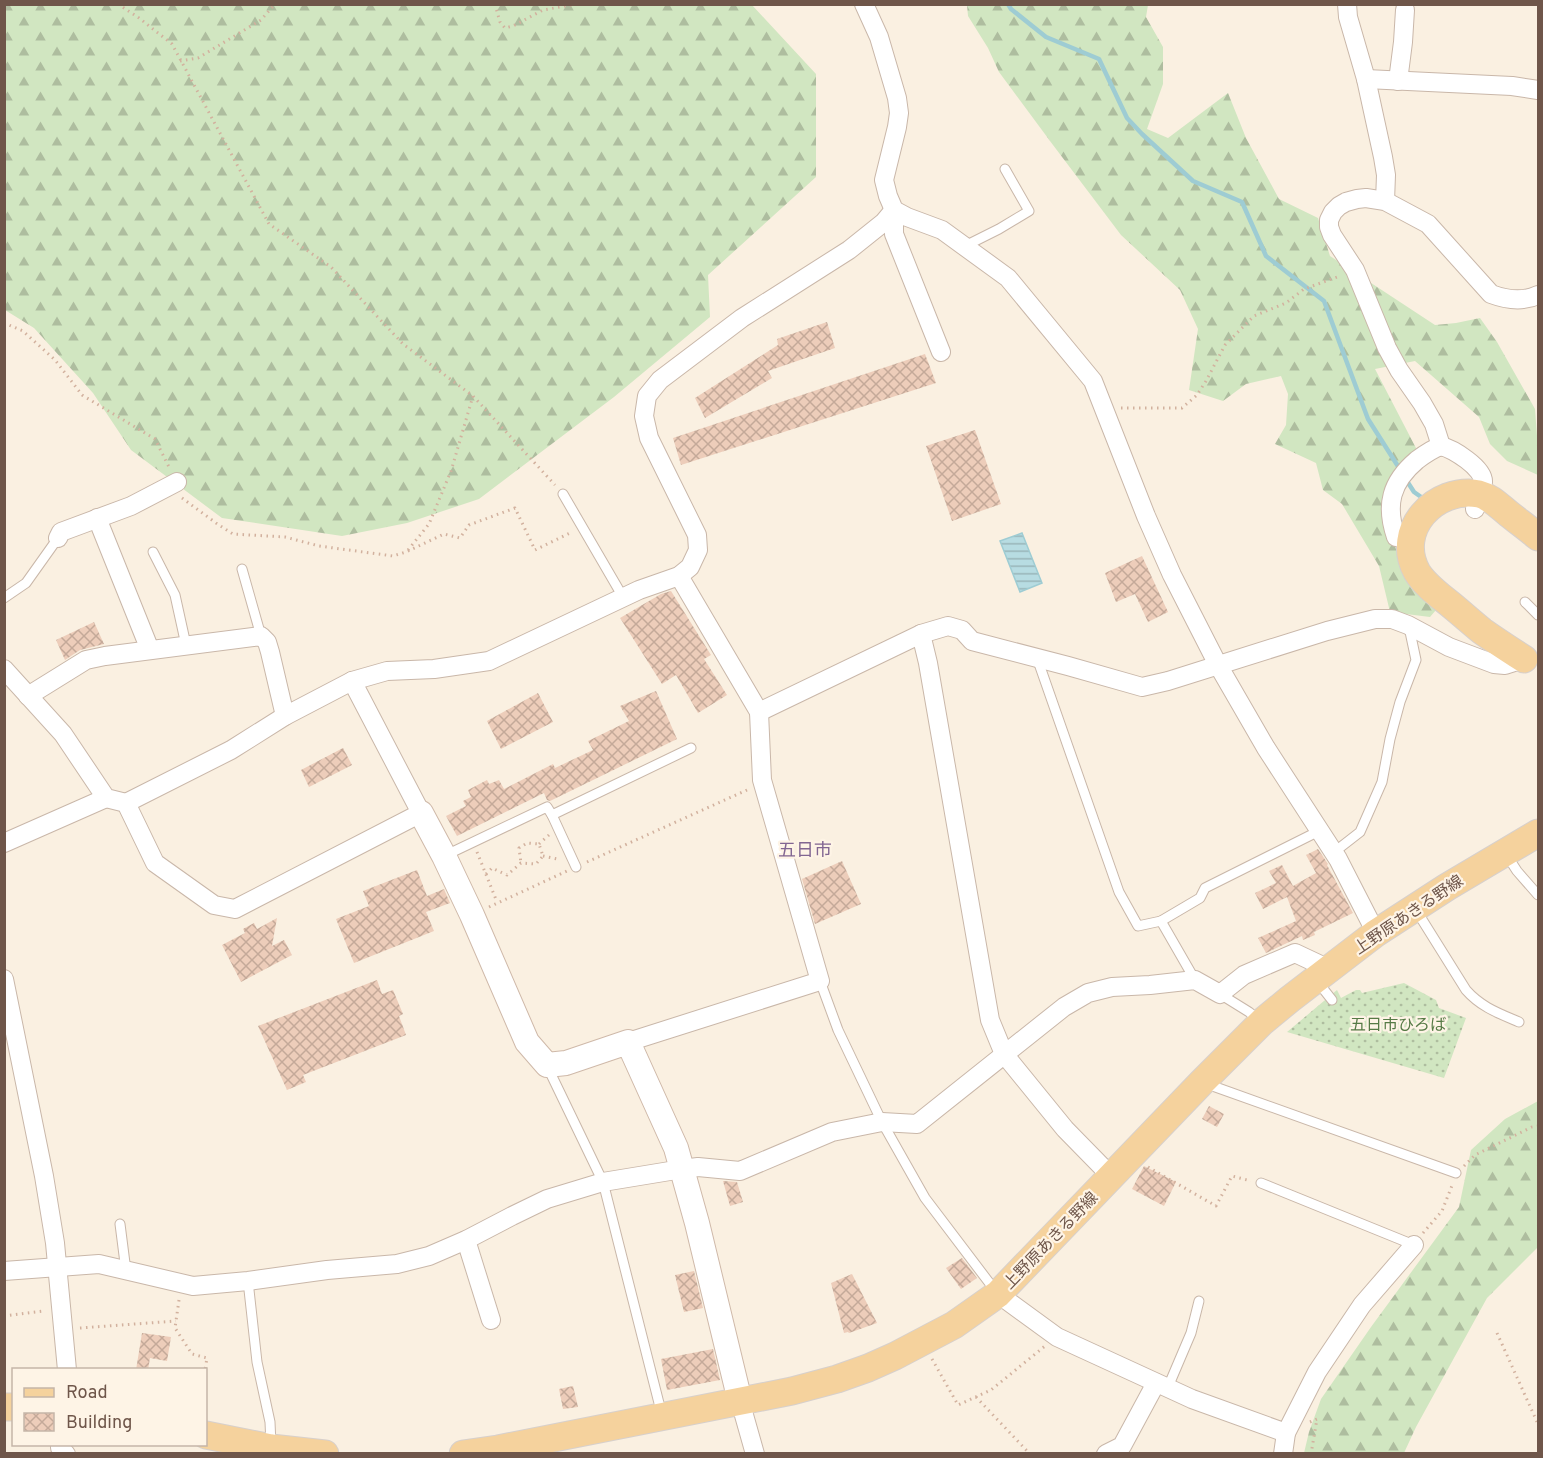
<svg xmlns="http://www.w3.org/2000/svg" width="1543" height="1458" font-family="Overpass,'Noto Sans JP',sans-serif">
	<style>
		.grass { fill: url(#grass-dots) }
		.forest { fill: url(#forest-firs) }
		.water { fill: url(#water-rules); stroke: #9eccd3; stroke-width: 1.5 }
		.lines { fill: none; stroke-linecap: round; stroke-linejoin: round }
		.stream { stroke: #9eccd3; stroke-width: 4.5 }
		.building { fill: url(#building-cross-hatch) }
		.lane-casing { stroke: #c9b7a9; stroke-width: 11 }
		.street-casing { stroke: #c9b7a9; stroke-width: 20 }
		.secondary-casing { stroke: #cfb9a9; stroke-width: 26 }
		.primary-casing { stroke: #d7d0cc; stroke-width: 29 }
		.path { stroke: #d2b19e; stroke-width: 3; stroke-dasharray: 1.5 4.5; stroke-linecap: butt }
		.lane { stroke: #fff; stroke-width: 9 }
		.street { stroke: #fff; stroke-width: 18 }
		.secondary { stroke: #fff; stroke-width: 24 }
		.primary { stroke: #f5d29d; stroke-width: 27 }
		.labels { text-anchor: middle; stroke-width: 4.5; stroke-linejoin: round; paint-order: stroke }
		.street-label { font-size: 16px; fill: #6f564a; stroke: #fef4e6 }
		.park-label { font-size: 16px; fill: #567a45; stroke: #fef4e6 }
		.neighbourhood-label { font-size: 18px; fill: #826692; stroke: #fef4e6 }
	</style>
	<defs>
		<pattern id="grass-dots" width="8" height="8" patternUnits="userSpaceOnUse" patternTransform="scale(1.5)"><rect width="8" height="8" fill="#d1e6c1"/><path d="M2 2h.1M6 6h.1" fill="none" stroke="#aebd9f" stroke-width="1.8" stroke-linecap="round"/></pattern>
		<pattern id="forest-firs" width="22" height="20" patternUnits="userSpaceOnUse" patternTransform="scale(1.5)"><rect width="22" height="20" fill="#d1e6c1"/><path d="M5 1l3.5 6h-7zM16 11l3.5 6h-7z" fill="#aebd9f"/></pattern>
		<pattern id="water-rules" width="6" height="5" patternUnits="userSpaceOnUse" patternTransform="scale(1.5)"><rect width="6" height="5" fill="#b7dce2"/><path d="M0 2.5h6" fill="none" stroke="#99b5b9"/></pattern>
		<pattern id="building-cross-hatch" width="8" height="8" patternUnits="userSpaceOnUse" patternTransform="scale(1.5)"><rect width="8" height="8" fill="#edcdba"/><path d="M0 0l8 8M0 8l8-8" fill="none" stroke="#c4a999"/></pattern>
	</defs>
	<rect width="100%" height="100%" fill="#faf0e1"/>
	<path class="grass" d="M1404 983 1436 1000 1439 1008 1466 1018 1444 1078 1287 1032 1337 990 1341 998 1356 990H1360L1362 993Z"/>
	<g class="forest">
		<path d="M5 5H752L816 74V177L708 275 710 317 614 397 479 499 407 523 342 536 222 518 131 450 93 393 34 328 5 310Z"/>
		<path d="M967 5H1148L1146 17 1163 47V84L1147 129 1168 138 1228 93 1246 138 1279 199 1318 218 1330 256 1435 325 1456 323 1480 318 1497 342 1535 409 1538 449V475L1507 461 1490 444 1479 417 1415 361 1375 369 1417 450 1389 479 1387 516 1397 553 1413 588 1436 610 1430 617 1390 612 1379 566 1342 504 1323 490 1316 463 1275 444 1286 425 1288 394 1281 376 1246 384 1223 401 1189 390 1198 329 1180 290 1121 235 1053 145 999 72 988 48 968 16Z"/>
		<path d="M1538 1101V1247L1487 1298 1416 1427 1404 1453H1304L1309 1432 1321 1399 1371 1327 1459 1207 1471 1150 1505 1119Z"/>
	</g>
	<path class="water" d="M1022 533 1042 583 1020 592 1000 541Z"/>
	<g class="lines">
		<g class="stream">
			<path d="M1008 4 1011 9 1046 37 1099 59 1127 118 1142 134 1193 181 1242 202 1266 256 1324 301 1368 419 1401 471"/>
			<path d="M1405 478 1414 492 1424 499"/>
		</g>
	</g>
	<g class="building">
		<path d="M827 322 835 348 768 371 772 378 705 418 695 398 778 345 777 339Z"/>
		<path d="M925 354 936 383 681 465 673 438Z"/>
		<path d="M975 430 1001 504 952 521 926 446Z"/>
		<path d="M1142 556 1168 612 1148 622 1135 594 1116 602 1105 573Z"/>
		<path d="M671 591 711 655 704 659 727 695 698 713 676 675 662 684 620 618 661 594Z"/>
		<path d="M94 622 104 644 80 650 65 660 56 640Z"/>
		<path d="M656 691 677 739 550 801 547 800 544 793 457 836 446 816 466 806 463 801 471 797 468 790 487 780 489 784 499 780 504 789 553 764 555 768 593 750 588 741 629 721 620 706Z"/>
		<path d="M538 693 553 722 501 749 487 721Z"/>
		<path d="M343 748 352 765 309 787 301 770Z"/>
		<path d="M1318 849 1328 864 1327 865 1353 913 1314 932 1315 935 1303 940 1302 936 1266 953 1258 938 1296 921 1287 897 1263 909 1255 893 1276 883 1269 871 1282 865 1293 886 1316 873 1306 855Z"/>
		<path d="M842 861 861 904 815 924 802 879Z"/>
		<path d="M417 870 427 896 444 889 450 903 426 912 434 931 354 963 336 919 369 906 363 891Z"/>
		<path d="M277 918 272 946 284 940 292 955 241 982 222 945 245 933 243 929 254 923 257 929Z"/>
		<path d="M377 980 382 994 393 990 403 1014 399 1016 406 1035 303 1075 306 1082 287 1090 258 1026Z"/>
		<path d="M1209 1106 1224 1114 1217 1127 1202 1119Z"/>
		<path d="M1144 1166 1176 1182 1164 1206 1132 1189Z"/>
		<path d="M723 1181 737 1182 743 1202 730 1206Z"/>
		<path d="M962 1258 977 1278 961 1289 946 1268Z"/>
		<path d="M694 1271 703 1308 684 1312 675 1275Z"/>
		<path d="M852 1274 877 1323 849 1333 848 1332 844 1333 831 1283Z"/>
		<path d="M142 1333 171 1337 167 1361 150 1358 148 1370H136Z"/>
		<path d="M713 1349 720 1380 667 1390 661 1359Z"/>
		<path d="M573 1386 578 1407 563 1409 559 1389Z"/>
	</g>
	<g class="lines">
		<g class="lane-casing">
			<g id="lane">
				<path d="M965 246 999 229 1029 211 1005 169"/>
				<path d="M563 494 623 597"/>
				<path d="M153 552 175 595 186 645"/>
				<path d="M242 569 261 636"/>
				<path d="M4 598 26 583 58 538"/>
				<path d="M1525 602 1538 615"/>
				<path d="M1037 658 1119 892 1138 926 1161 921 1195 980"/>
				<path d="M552 815 576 867"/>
				<path d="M1333 853 1360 832 1382 782 1390 739 1400 702 1416 660 1409 627"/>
				<path d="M1506 854 1517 871 1538 895"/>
				<path d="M444 856 547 807 552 815 691 748"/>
				<path d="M1416 910 1466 990C1481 1007 1498 1013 1519 1022"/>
				<path d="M1161 921 1200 898 1205 888 1319 831"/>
				<path d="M820 981 838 1030 882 1122 925 1198 997 1293"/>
				<path d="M1317 981 1332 1000"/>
				<path d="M1220 994 1249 1012 1260 1021"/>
				<path d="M548 1068 603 1182 662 1415"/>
				<path d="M1207 1084 1456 1173"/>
				<path d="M1261 1183 1414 1245"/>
				<path d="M120 1224 126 1271"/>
				<path d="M248 1281 257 1362 270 1422 271 1445"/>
				<path d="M1168 1387 1191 1333 1199 1301"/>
			</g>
		</g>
		<g class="street-casing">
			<g id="street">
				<path d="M864 4 879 37 897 98 899 113 897 127 884 180 888 196 894 210 907 217 942 230 1008 278 1093 381 1146 516 1172 575 1218 665 1266 748 1338 859 1376 933"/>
				<path d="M1347 4 1348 17 1366 79 1383 157 1386 175 1385 201"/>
				<path d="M1366 79 1512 86 1538 90"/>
				<path d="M1398 81 1403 42 1405 10"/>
				<path d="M894 210V234L941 352"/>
				<path d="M1475 509C1478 501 1483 491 1483 482 1484 468 1453 449 1441 446L1434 424 1422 403 1399 370 1387 348 1355 270 1332 235 1329 227V220L1333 212 1339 206 1346 202 1357 199 1366 198 1385 201 1428 224 1491 294C1507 300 1523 302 1538 295"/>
				<path d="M97 518 150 650"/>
				<path d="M1396 537C1385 505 1391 482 1417 460 1425 454 1432 449 1441 446"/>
				<path d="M58 538 61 532 131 506 177 482"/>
				<path d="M921 634 928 663 990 1020 1004 1054 1065 1129 1112 1177"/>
				<path d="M4 669 63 734 106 798 126 803 155 863 214 905 235 909 421 813 352 681"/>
				<path d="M28 696 86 660 105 656 261 636 267 642 270 652 285 716"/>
				<path d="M759 712 921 634 948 626 962 630 972 641 1068 666 1142 687 1168 681 1327 631 1375 619H1392L1408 625 1449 647 1494 664 1505 665 1524 659"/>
				<path d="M126 803 231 750 285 716 352 681 387 671 434 669 489 661 639 590 679 576 690 567 698 550 697 535 649 438 644 416 647 396 660 380 742 318 849 250 884 222 894 210"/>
				<path d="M4 843 106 798"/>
				<path d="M4 979 44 1176 55 1243 67 1370"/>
				<path d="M628 1042 820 981 762 780 759 712 679 576"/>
				<path d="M466 1240 491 1320"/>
				<path d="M4 1271 99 1264 193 1286 248 1281 327 1270 397 1264 429 1256 466 1240 512 1216 547 1199 603 1182 682 1169 698 1167 740 1171 832 1132 882 1122 917 1124 1064 1007 1088 993 1112 987 1150 985 1195 980 1220 994 1244 975 1295 953 1329 969"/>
				<path d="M998 1294 1057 1337 1192 1399 1286 1433"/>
				<path d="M740 1401 755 1454"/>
				<path d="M60 1444V1448L66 1454"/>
				<path d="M1106 1454 1122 1446 1156 1383"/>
				<path d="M1283 1454 1286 1433 1317 1372 1362 1305 1414 1245"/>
			</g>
		</g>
		<g class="secondary-casing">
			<path id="secondary" d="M421 813 444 856 472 915 527 1042 547 1065 566 1063 628 1042 676 1148 697 1223 740 1401"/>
		</g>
		<g class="primary-casing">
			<g id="primary">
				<path d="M1524 659C1510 650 1496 641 1482 631 1471 622 1461 613 1450 604 1439 595 1425 585 1417 572 1394 530 1435 486 1479 494 1491 497 1500 507 1509 514 1519 522 1529 529 1538 537"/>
				<path d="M4 1407H14"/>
				<path d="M206 1435 271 1448 325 1454"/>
				<path d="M463 1454 498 1449 792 1391 837 1379 868 1368 895 1356 954 1325 998 1294 1202 1082 1262 1022 1290 999 1376 933 1447 887 1538 833"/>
			</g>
		</g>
		<g class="path">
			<path d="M118 4 139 18 172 44 269 224 331 267 403 344 473 396 555 485"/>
			<path d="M495 4 500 22 505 28 513 26 543 10 577 4"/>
			<path d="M1252 4H1257"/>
			<path d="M180 61 198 58 261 20 275 4"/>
			<path d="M4 323 23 331 55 360 82 395 155 439 169 467"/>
			<path d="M1121 408H1182L1197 395 1206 381 1225 345 1254 316 1286 303 1304 289 1340 276"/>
			<path d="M182 498 216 523 233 534 285 537 319 546 393 556 406 552 444 534 460 538 469 525 515 508 535 550 572 532"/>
			<path d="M408 550 429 524 451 471 473 396"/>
			<path d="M539 844 549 835"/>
			<path d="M477 852 497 902"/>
			<path d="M543 856 557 859 558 857"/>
			<path d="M587 862 747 790"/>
			<path d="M486 874 492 868 507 875 521 863 536 864 543 856 539 844 527 843 519 848 521 863"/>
			<path d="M489 907 567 871"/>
			<path d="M1464 1166 1475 1155 1532 1127 1538 1126"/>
			<path d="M1148 1167 1216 1206 1232 1176 1251 1181"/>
			<path d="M1423 1233 1442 1211 1453 1183"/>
			<path d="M179 1300 175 1328 192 1354 207 1358 205 1370"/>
			<path d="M4 1316 44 1311"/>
			<path d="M80 1328 176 1321"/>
			<path d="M1497 1333 1538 1424"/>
			<path d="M932 1359 958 1405 991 1390 1045 1346"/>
			<path d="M976 1397 1030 1454"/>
			<path d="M1310 1422 1317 1419 1311 1454"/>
		</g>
		<use href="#lane" class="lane"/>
		<use href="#street" class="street"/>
		<use href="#secondary" class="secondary"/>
		<use href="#primary" class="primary"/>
	</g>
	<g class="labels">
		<g class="street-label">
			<text transform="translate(1408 914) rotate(-34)" y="6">上野原あきる野線</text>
			<text transform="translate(1050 1240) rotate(-46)" y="6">上野原あきる野線</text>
		</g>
		<g class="park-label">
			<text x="1398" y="1030">五日市ひろば</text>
		</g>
		<g class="neighbourhood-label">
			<text x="805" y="856">五日市</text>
		</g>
	</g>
	<rect width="1543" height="1458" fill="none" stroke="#6f564a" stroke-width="12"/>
	<rect x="12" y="1368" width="195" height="78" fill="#fef4e6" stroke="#c5b5a8" stroke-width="1.5"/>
	<rect x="24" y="1388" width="30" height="9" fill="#f5d29d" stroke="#c5b5a8" stroke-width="1.5"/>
	<text x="66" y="1398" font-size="18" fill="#6f564a">Road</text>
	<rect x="24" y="1413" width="30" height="18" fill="url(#building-cross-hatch)" stroke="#c5b5a8" stroke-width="1.5"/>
	<text x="66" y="1428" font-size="18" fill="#6f564a">Building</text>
</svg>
